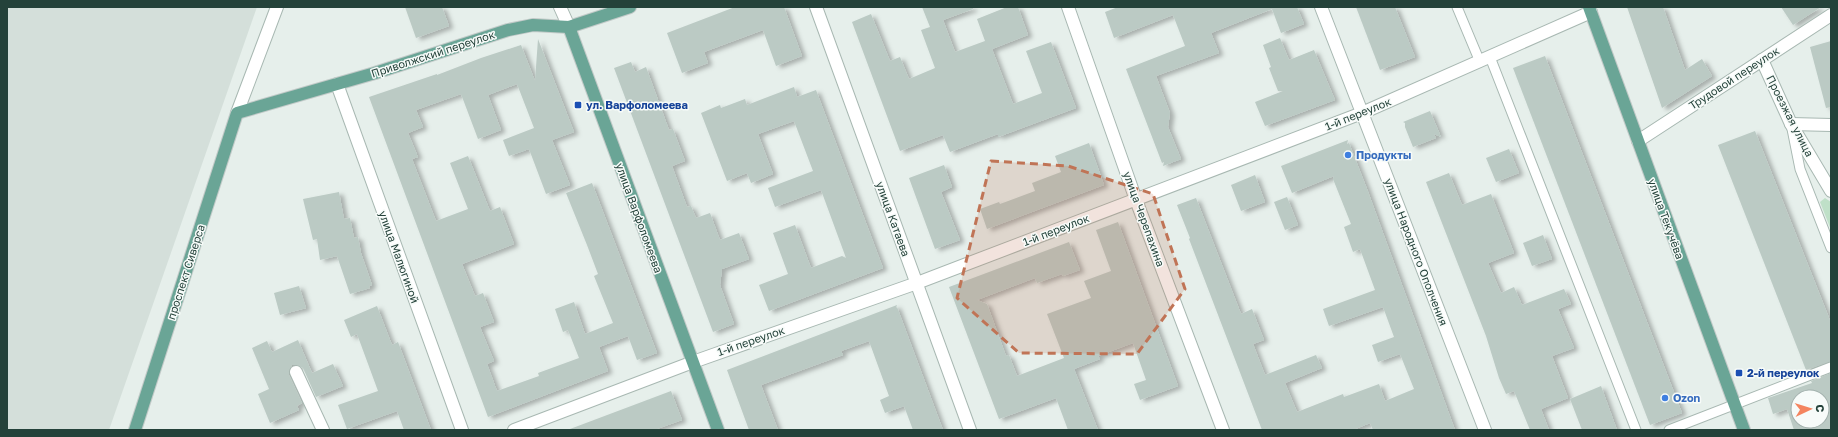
<svg xmlns="http://www.w3.org/2000/svg" width="1838" height="437" font-family="'Golos Text',sans-serif">
	<style>
		.built { fill: #d4dfda }
		.green { fill: #bfe0c8 }
		.building { fill: #bbcac4; fill-rule: evenodd; filter: url(#shadow) }
		.lines { fill: none; stroke-linecap: round; stroke-linejoin: round }
		.service-casing { stroke: #a8b8b2; stroke-width: 11 }
		.minor-casing { stroke: #a8b8b2; stroke-width: 14 }
		.tertiary-casing { stroke: #a8b8b2; stroke-width: 14 }
		.primary-casing { stroke: #c2cac8; stroke-width: 14 }
		.service { stroke: #fff; stroke-width: 9 }
		.minor { stroke: #fff; stroke-width: 12 }
		.tertiary { stroke: #fff; stroke-width: 12 }
		.primary { stroke: #6aa596; stroke-width: 12 }
		.marked { fill: #c07456; fill-opacity: 0.2; stroke: #c07456; stroke-width: 3; stroke-dasharray: 8 5; stroke-linejoin: round }
		.transit-dot { fill: #1a4fb4; stroke: #f7fbf9; stroke-width: 1.5 }
		.shop-dot { fill: #3f7fe0; stroke: #f7fbf9; stroke-width: 1.5 }
		.labels { text-anchor: middle; stroke-width: 3; stroke-linejoin: round; paint-order: stroke }
		.street-label { font-size: 11px; fill: #24423a; stroke: #f7fbf9 }
		.transit-label { font-size: 11px; font-weight: bold; fill: #164399; stroke: #f7fbf9; text-anchor: start }
		.shop-label { font-size: 11px; font-weight: bold; fill: #366cbe; stroke: #f7fbf9; text-anchor: start }
	</style>
	<defs>
		<filter id="shadow"><feDropShadow dx="4.5" dy="2.5" stdDeviation="2" flood-color="#0004"/></filter>
	</defs>
	<rect width="100%" height="100%" fill="#e6efeb"/>
	<path class="built" d="M7 7H257L109 430H7Z"/>
	<path class="green" d="M1825 198 1831 202V230L1820 202Z"/>
	<g class="building">
		<path d="M405 7H442L449 26 416 38Z"/>
		<path d="M735 7H784L802 56 776 66 763 30 704 52 708 63 682 73 667 33Z"/>
		<path d="M922 7H973V9L943 20 955 52 985 41 977 19 1007 7H1018L1028 35 992 49 1013 104 1042 93 1026 51 1051 42 1076 108 998 137V134L950 152 943 135 900 151 852 22 871 14 890 61 900 57 909 79 935 68 921 30 930 27Z"/>
		<path d="M1118 7H1297L1304 24 1281 33 1272 9 1211 33 1219 53 1156 76 1170 113 1168 127 1181 159 1163 166 1164 162 1162 163 1126 69 1185 46 1173 15 1114 38 1105 12Z"/>
		<path d="M1356 7H1395L1415 57 1380 70Z"/>
		<path d="M1627 7H1663L1685 70 1702 59 1712 76 1662 108Z"/>
		<path d="M1781 7H1821L1793 25Z"/>
		<path d="M1280 38 1289 60 1314 50 1335 100 1265 126 1255 102 1283 91H1278L1269 68 1271 67 1263 45Z"/>
		<path d="M538 39 574 132 552 140 570 185 546 194 529 149 509 156 503 140 534 128 517 84 488 95 501 130 478 139 461 94 416 110 423 127 408 133 418 157 412 159 436 221 468 209 450 163 468 156 490 211 500 207 514 244 462 264 475 296 483 293 494 322 480 327 494 361 487 364 497 391 539 376 538 373 579 358 568 330 563 332 555 309 574 302 585 334 613 323 594 276 598 274 587 245 566 193 592 183 657 353 637 360 628 336 599 347 608 371 488 417 369 97 437 74V75L481 58 521 45 535 81Z"/>
		<path d="M1831 41V107L1826 108 1810 47Z"/>
		<path d="M1545 56 1682 413 1650 425 1513 68Z"/>
		<path d="M631 62 635 72 646 67 669 130 673 129 685 161 672 166 687 207 691 206 696 218 710 213 720 240 739 233 749 259 722 269 720 285 734 324 713 332 614 68Z"/>
		<path d="M794 87 797 97 816 90 883 268 769 311 759 285 788 274 773 233 795 225 811 268 842 256 846 258 821 190 775 207 768 188 813 171 794 121 758 134 773 174 751 183 747 173 727 181 701 113 720 105 721 108 745 99 747 105Z"/>
		<path d="M1430 111 1441 137 1434 134 1436 138 1413 147 1405 127V123L1403 122Z"/>
		<path d="M1755 131 1831 323V361L1806 370 1718 145Z"/>
		<path d="M1348 140 1347 144 1349 143 1367 189 1455 430H1373L1370 423 1353 430H1262L1189 239 1190 238 1177 205 1196 198 1241 314 1252 309 1264 340 1253 344 1265 375 1316 355 1322 368 1285 383 1297 412 1343 394 1344 397 1379 384 1385 401 1414 389 1400 354 1378 362 1372 345 1394 337 1383 307 1329 326 1323 309 1375 290 1360 249 1353 252 1344 227 1351 224 1333 179 1334 176 1292 193 1281 166Z"/>
		<path d="M1089 143 1104 185 987 229 980 209 999 202 1000 204 1035 191 1032 183 1061 172 1055 156Z"/>
		<path d="M1509 149 1519 173 1496 182 1486 158Z"/>
		<path d="M944 165 952 187 941 192 960 240 935 249 909 178Z"/>
		<path d="M1449 173 1462 205 1491 194 1514 253 1488 263 1501 293 1514 287 1522 305 1564 289 1571 304 1558 309 1574 348 1552 356 1568 398 1541 409 1549 430H1530L1514 391 1506 394 1499 378 1486 336 1426 182Z"/>
		<path d="M1255 175 1265 202 1241 211 1231 185Z"/>
		<path d="M339 192 344 219 350 218 354 238 358 237 361 253 372 285 369 286 370 288 350 294 337 256 320 260 317 239 313 240 303 199Z"/>
		<path d="M1287 197 1298 225 1285 230 1274 202Z"/>
		<path d="M1118 222 1178 386 1140 400 1134 384 1146 380 1133 343 1098 356 1100 359 1074 369 1098 430H1068L1056 398 999 419 949 287 1069 242 1080 270 1063 276 1062 274 1037 283 1035 278 977 300 987 304 1006 356 1009 355 1017 376 1064 358 1047 314 1091 298 1084 281 1111 271 1096 230Z"/>
		<path d="M1543 235 1552 259 1532 266 1523 243Z"/>
		<path d="M299 286 306 308 280 315 274 293Z"/>
		<path d="M897 305 896 308 897 307 943 430H913L904 406 885 413 880 400 889 396 869 341 841 351 843 355 761 385 778 430H749L727 370Z"/>
		<path d="M377 306 392 345 398 342 431 430H404L397 411 347 429 338 405 378 391 357 334 351 337 344 320Z"/>
		<path d="M298 340 312 373 333 364 343 386 316 397 303 368 297 365H292L289 371V375L302 403 297 406 299 410 270 423 258 394 269 389 252 348 267 341 272 352Z"/>
		<path d="M1831 373V430H1794L1787 409 1773 414 1768 398 1812 383 1811 381ZM1798 397H1822V421H1798Z"/>
		<path d="M1601 386 1617 430H1582L1570 399Z"/>
		<path d="M671 391 682 420 654 430H571L570 429Z"/>
	</g>
	<g class="lines">
		<g class="service-casing">
			<g id="service">
				<path d="M1457 7 1480 62"/>
				<path d="M1490 57 1636 430"/>
				<path d="M1792 129 1800 169 1831 248"/>
				<path d="M1669 430 1831 367"/>
			</g>
		</g>
		<g class="minor-casing">
			<g id="minor">
				<path d="M560 7 569 27"/>
				<path d="M816 7 970 430"/>
				<path d="M1068 7 1136 200 1223 430"/>
				<path d="M1321 7 1485 430"/>
				<path d="M1762 60 1791 124 1831 191"/>
				<path d="M337 84 462 430"/>
				<path d="M1791 124 1831 125"/>
				<path d="M1638 141 1831 15"/>
				<path d="M296 372 323 430"/>
				<path d="M514 430 693 362 917 283 1362 113 1591 12"/>
			</g>
		</g>
		<g class="tertiary-casing">
			<path id="tertiary" d="M237 113 277 7"/>
		</g>
		<g class="primary-casing">
			<g id="primary">
				<path d="M1589 7 1744 430"/>
				<path d="M569 27 718 430"/>
				<path d="M135 430 237 113 375 73 508 30 533 25 569 27 630 7"/>
			</g>
		</g>
		<use href="#service" class="service"/>
		<use href="#minor" class="minor"/>
		<use href="#tertiary" class="tertiary"/>
		<use href="#primary" class="primary"/>
	</g>
	<path class="marked" d="M991 161 1068 166 1153 194 1185 289 1137 354 1019 353 957 298Z"/>
	<g class="transit-dot">
		<rect x="574" y="101" width="8" height="8" rx="2"/>
		<rect x="1735" y="369" width="8" height="8" rx="2"/>
	</g>
	<g class="shop-dot">
		<circle cx="1348" cy="155" r="4"/>
		<circle cx="1665" cy="398" r="4"/>
	</g>
	<g class="labels">
		<g class="street-label">
			<text transform="translate(433 54) rotate(-18)" y="4">Приволжский переулок</text>
			<text transform="translate(1734 78) rotate(-33)" y="4">Трудовой переулок</text>
			<text transform="translate(1358 114) rotate(-22)" y="4">1-й переулок</text>
			<text transform="translate(1790 116) rotate(63)" y="4">Проезжая улица</text>
			<text transform="translate(639 218) rotate(70)" y="4">улица Варфоломеева</text>
			<text transform="translate(893 219) rotate(70)" y="4">улица Катаева</text>
			<text transform="translate(1144 219) rotate(70)" y="4">улица Черепахина</text>
			<text transform="translate(1666 219) rotate(70)" y="4">улица Текучёва</text>
			<text transform="translate(1056 230) rotate(-21)" y="4">1-й переулок</text>
			<text transform="translate(1416 252) rotate(69)" y="4">улица Народного Ополчения</text>
			<text transform="translate(399 257) rotate(70)" y="4">улица Малюгиной</text>
			<text transform="translate(186 272) rotate(-72)" y="4">проспект Сиверса</text>
			<text transform="translate(751 341) rotate(-19)" y="4">1-й переулок</text>
		</g>
		<g class="transit-label">
			<text x="586" y="109">ул. Варфоломеева</text>
			<text x="1747" y="377">2-й переулок</text>
		</g>
		<g class="shop-label">
			<text x="1356" y="159">Продукты</text>
			<text x="1673" y="402">Ozon</text>
		</g>
	</g>
	<rect width="1838" height="437" fill="none" stroke="#24423a" stroke-width="16"/>
	<g transform="translate(1810 409) rotate(86)"><circle r="19" fill="#f7fbf9" stroke="#a3b1ad"/>
	<path d="M0-3L7 15L0 10L-7 15Z" fill="#f4845f"/>
	<text y="-6" font-size="11" font-weight="bold" text-anchor="middle" fill="#24423a">С</text>
	</g>
</svg>
